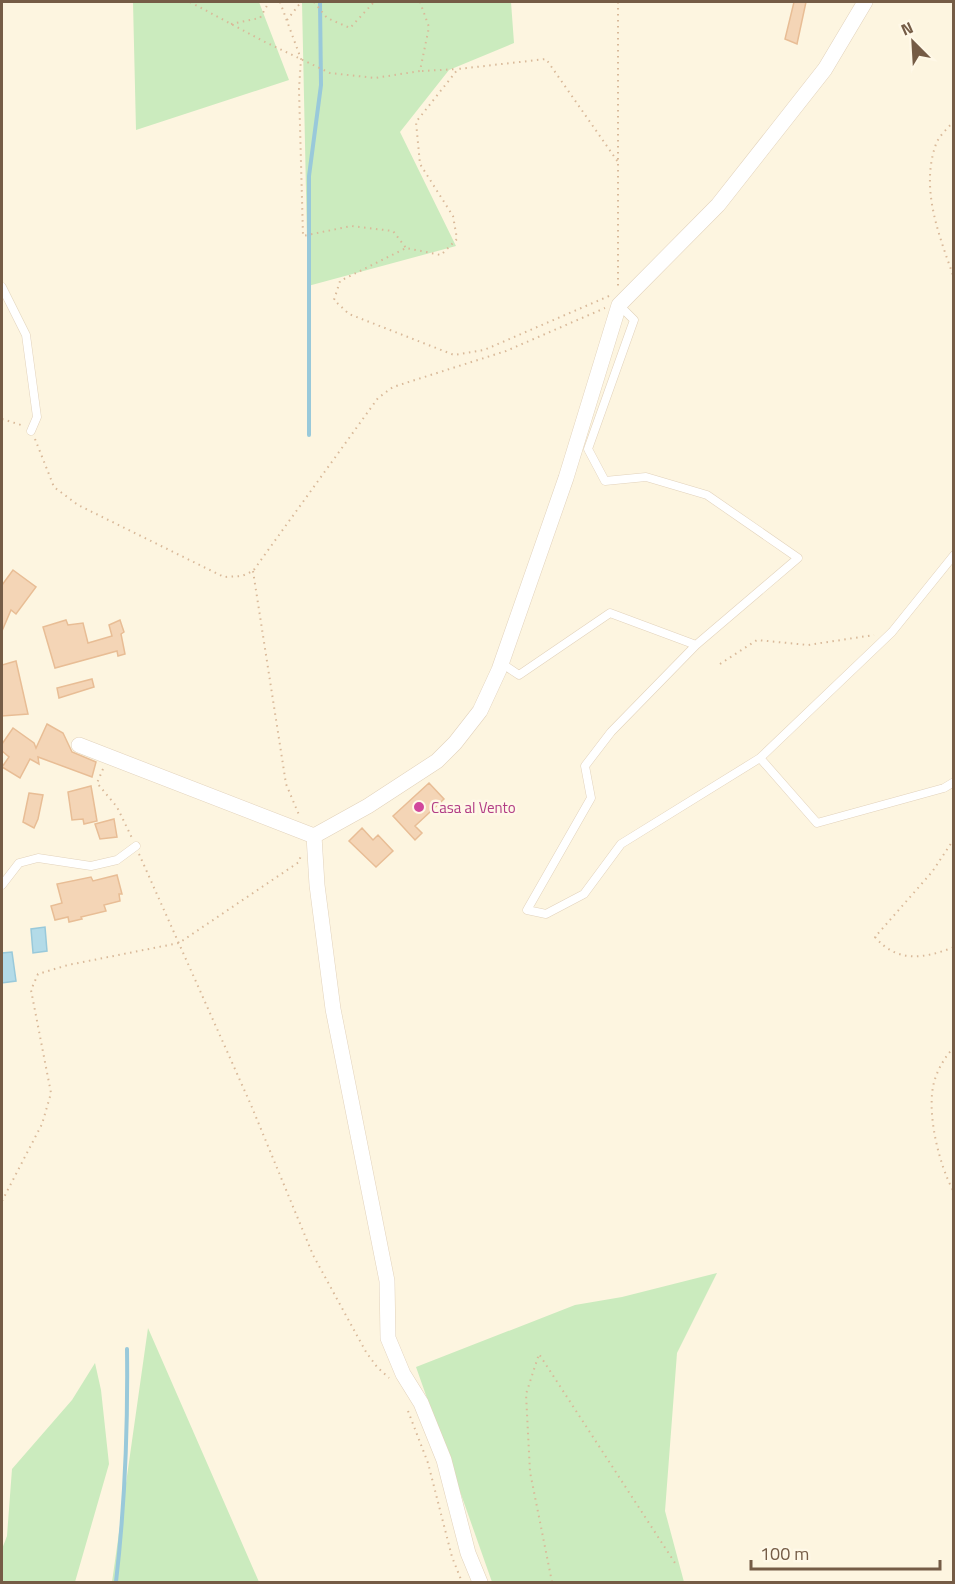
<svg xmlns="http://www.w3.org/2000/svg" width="955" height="1584" viewBox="0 0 955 1584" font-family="'Titillium Web',sans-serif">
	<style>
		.green { fill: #cbebbe }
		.water { fill: #b3dbe8; stroke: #99c9da; stroke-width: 1.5 }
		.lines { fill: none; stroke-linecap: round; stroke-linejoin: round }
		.stream { stroke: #99c9da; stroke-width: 4 }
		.building { fill: #f4d5b6; stroke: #e8bd95; stroke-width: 1.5 }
		.service-casing { stroke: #e2d2bb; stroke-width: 9 }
		.minor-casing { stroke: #e2d2bb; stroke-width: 16 }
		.path { stroke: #d9b999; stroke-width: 2; stroke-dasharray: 1.5 4.5; stroke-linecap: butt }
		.service { stroke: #fff; stroke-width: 8 }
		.minor { stroke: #fff; stroke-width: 15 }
		.hotel-dot { fill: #d1479c; stroke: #fff8e7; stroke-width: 2 }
		.labels { text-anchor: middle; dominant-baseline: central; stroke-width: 5; stroke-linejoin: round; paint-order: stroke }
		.hotel-label { font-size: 15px; fill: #b23c85; stroke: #fff8e7; text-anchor: start }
	</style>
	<rect width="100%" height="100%" fill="#fdf5e0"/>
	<path class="green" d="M133,2h126l30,78 -153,50z
		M302,2h209l3,41 -65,27 -49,62 56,114 -148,40z
		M717,1273l-40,80 -12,158 19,71h-192l-76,-215 159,-62 47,-8z
		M148,1328l111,254h-147z
		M95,1363l6,27 8,74 -34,118h-72l-1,-33 5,-13 5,-67 60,-69z"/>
	<path class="water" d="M45,927l2,24 -14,2 -2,-24z
		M12,952l4,29 -14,2v-30z"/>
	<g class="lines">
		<path class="stream" d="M309,435v-259l12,-91 -1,-83
			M116,1582c9,-78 12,-154 11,-233"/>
	</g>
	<path class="building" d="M794,2h12l-9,42 -12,-5z
		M13,570l23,17 -20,27 -5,-4 -9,21v-46z
		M66,620l2,5 15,-2 5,20 24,-7 -3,-11 11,-5 4,12 -3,2 4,20 -7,2 -1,-5 -62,17 -12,-41z
		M16,661l12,53 -26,2v-51z
		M92,679l2,8 -35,11 -2,-10z
		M47,724l16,9 9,19 24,10 -4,15 -54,-20 1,7 -9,-5 -10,19 -18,-11 7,-10 -7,-6v-7l11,-16 21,15 2,5z
		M429,783l15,16 -29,27 7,7 -7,7 -22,-24z
		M91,786l6,35 -13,3 -1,-5 -11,1 -4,-28z
		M29,793l14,2 -5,24 -4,9 -11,-6z
		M114,819l3,18 -17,2 -5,-15z
		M362,828l11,12 5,-5 15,16 -17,16 -27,-26z
		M117,875l5,19h-3l1,7 -16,4 2,6 -25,6 1,2 -13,3 -1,-5 -13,3 -4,-14 11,-3 -5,-19 34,-7 2,4z"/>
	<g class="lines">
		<g class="service-casing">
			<path id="service" d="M2,287l24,48 11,82 -6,14
				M696,645l-85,87 -26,34 6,32 -64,112 19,4 38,-20 37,-50 139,-86 132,-126 62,-77
				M501,663l18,12 91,-62 86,32 102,-87 -91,-63 -61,-18 -41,4 -17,-32 46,-129 -15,-15
				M760,758l57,65 127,-35 10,-6
				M2,885l17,-22 19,-5 53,8 26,-6 19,-14"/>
		</g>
		<g class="minor-casing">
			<path id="minor" d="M79,745l235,91 54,-30 69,-45 18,-18 25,-32 19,-41 67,-192 53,-173 99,-100 107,-136 40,-67
				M314,836l3,49 16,124 54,272 1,57 15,36 18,29 23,57 24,93 12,29"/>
		</g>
		<path class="path" d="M190,2l73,39 67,32 45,5 45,-7 9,-44 -9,-25
			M280,2l21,57 -2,30 4,147 48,-10 42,5 13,17
			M314,2l13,16 23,10 24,-26
			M618,2v285
			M287,20l14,-18
			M231,24l29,-6 9,-16
			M422,71l36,-2
			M954,121c-6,7 -15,15 -18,23 -16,45 3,91 18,134
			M609,296l-125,54 -30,5 -105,-41 -15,-14 6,-19 66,-33 35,7 16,-16 -4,-23 -33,-52 -4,-42 42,-53 88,-10 72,103
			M2,419l19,6
			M35,439l19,48 24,18 146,72 18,-1 11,-5 125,-173 15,-11 113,-36 99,-43
			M253,571l33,213 13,31
			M720,664l37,-24 51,5 66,-10
			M103,769l-6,14 20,24 15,31
			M954,839l-22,33 -57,65c22,26 49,22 79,10
			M139,854l112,251 62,150 53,97 11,15 12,11
			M954,1047c-9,10 -15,20 -19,32 -10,30 4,87 19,113
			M2,1201l40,-77 9,-31 -20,-103 7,-16 30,-9 111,-22 120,-81 2,-7
			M408,1411l20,52 24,94 10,25
			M552,1582l-22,-110 -4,-78 13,-40 136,209"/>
		<use href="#service" class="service"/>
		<use href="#minor" class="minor"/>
	</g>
	<circle class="hotel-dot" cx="419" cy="807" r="6"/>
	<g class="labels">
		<g class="hotel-label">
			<text x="431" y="807">Casa al Vento</text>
		</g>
	</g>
	<rect width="955" height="1584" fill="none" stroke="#755c46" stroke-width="6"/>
	<g transform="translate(913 42) rotate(336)" stroke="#fff8e7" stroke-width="4.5" paint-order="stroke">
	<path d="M0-4.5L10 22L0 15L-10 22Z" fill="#755c46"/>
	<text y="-9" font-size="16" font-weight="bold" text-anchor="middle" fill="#755c46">N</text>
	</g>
	<path d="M751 1560v9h189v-9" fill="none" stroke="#755c46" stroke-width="3"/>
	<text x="760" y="1560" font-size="18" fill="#755c46" stroke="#fff8e7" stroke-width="4.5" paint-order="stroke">100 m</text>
</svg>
